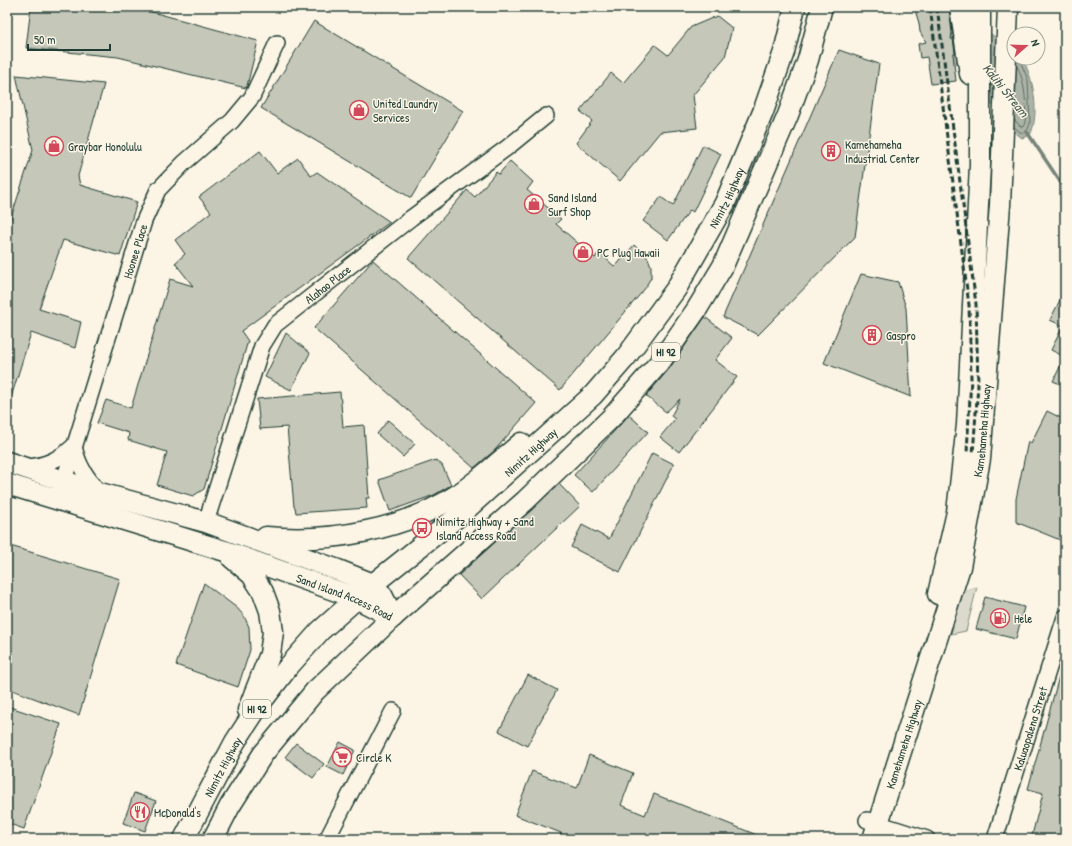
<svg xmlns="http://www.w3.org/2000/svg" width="1072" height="846" viewBox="0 0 1072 846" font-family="'Patrick Hand',sans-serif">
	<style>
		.green { fill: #dcdacc; stroke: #7e8c80 }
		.water { fill: #aeb3a7; stroke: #758479 }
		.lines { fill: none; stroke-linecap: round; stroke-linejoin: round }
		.shore { stroke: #586c62; stroke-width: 1 }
		.stream { stroke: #758479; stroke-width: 3.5 }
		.building { fill: #c5c7b9; stroke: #1f3d34 }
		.minor-casing { stroke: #1f3d34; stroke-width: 18 }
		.major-casing { stroke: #1f3d34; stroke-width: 23 }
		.minor { stroke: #fcf5e5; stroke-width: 15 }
		.major { stroke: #fcf5e5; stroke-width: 20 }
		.rail { stroke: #1f3d34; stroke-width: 3; stroke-dasharray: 6 3; stroke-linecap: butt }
		.labels { text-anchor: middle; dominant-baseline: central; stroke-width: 3; stroke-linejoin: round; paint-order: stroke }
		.shield { fill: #fcf5e5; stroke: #617469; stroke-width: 1 }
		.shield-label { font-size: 11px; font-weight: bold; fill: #1f3d34 }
		.poi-label { font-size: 12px; fill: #1f3d34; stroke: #fcf5e5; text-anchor: start }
		.street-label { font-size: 12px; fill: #1f3d34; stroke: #fcf5e5 }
		.water-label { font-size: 13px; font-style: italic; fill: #435a51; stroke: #fcf5e5 }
	</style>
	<rect width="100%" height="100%" fill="#fcf5e5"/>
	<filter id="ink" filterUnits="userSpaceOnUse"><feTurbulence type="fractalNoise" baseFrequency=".025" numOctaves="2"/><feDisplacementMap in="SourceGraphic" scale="8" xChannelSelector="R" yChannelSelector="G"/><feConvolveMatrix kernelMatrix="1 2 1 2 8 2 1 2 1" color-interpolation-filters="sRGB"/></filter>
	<g filter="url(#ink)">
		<path class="green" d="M977,587l-11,44 -15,3 9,-36 7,-8z"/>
		<path class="water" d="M914,7h47l30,27 23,17v7h7c13,16 19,59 9,77l-8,3 -10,-8 -17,-22 -51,-58z"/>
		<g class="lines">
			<path class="shore" d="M1014,119l7,8 3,-1c4,-14 1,-47 -7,-60
				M1014,127l6,5 4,1 4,-4 2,-6 -2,-43 -9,-22"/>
			<path class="stream" d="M1027,132l38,57"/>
		</g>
		<path class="building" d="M31,7h103l124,34 -11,45 -1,2 -128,-31 -92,-9z
			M914,7h35l3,26 -1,6h2l2,14 -2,1 3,27 -25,3 -4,-27 -7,1 -2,-14 8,-2 -6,-10 -1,-9z
			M717,16l15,12 -7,29 -32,38 4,33 -37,4 -40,49 -44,-38 16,-22 -12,-10 31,-38 12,10 32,-38 13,10 23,-28z
			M314,21l149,90 -52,87 -150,-90z
			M839,50l40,14 -24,173 -97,98 -35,-18z
			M16,75l88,9 -26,92 2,9 57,17 -17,54 -57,-16 -24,69 42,13 -6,26 -44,-15 -22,71h-2v-174l26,-80z
			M703,145l18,9 -28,58 -3,-2 -22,30 -25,-19 18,-24 12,9z
			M260,151l17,22 21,-15 13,18 6,-4 73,50 -149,109 7,10 -44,148 -11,7 -36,-11 10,-33 -39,-12 1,-7 -32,-10 9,-23 25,8 39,-129 23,7 -18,-23 10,-9 -10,-14 36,-28 -12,-15z
			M510,161l23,21 -6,8 34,29 -5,5 39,34 4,-6 16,15 19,-22 14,13 3,8v12l-4,6v2l-87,104 -152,-132 59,-68 8,7 21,-25 3,2z
			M373,260l163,143 -41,47 -21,18 -160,-140z
			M861,274l37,8 8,26 5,89 -87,-34z
			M1065,290v96l-12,-5 12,-24 -14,-7 12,-24 -13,-6z
			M705,317l27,21 -17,22 22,17 -58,75 -19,-15 15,-18 -4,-3 9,-17 -14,13 -20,-16 23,-27z
			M286,333l24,20 -19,37 -26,-13z
			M340,392l3,35 21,-2 5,73h-3l1,10 -71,5 -1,-6h-1l-7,-80 -27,2 -3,-30z
			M1047,411l18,9v122l-49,-20v-23l12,-58 3,2z
			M629,415l19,17 -55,60 -19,-17z
			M388,420l27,24 -12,13 -26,-23z
			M652,453l22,11 -54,108 -49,-25 11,-22 27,14z
			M436,460l6,5 9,20 -17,10 -44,16 -11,-31z
			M559,484l21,22 -98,93 -23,-24z
			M7,545l113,34 -41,136 -72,-27z
			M204,583l33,25 7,8 5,11 1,23 -12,37 -62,-22z
			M985,597l39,10 -8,32 -40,-10z
			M1063,662l2,1v176h-34l12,-46 -15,-4z
			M528,675l29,15 -30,56 -28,-15z
			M7,706l54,18 -37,105 -17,-6z
			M340,742l15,8 -12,25 -16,-8z
			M296,743l28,21 -11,14 -28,-21z
			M589,755l44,18 -12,32 24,10 9,-21 113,45h-208l2,-6 -46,-18 17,-44 45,17z
			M134,793l22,8 -11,30 -22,-8z"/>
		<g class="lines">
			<g class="minor-casing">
				<g id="minor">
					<path d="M74,446c4,20 13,32 26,47"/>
					<path d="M26,467c20,-1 33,-8 48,-21"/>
					<path id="s1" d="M61,490l83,-269 14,-31 26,-27 48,-42 20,-24 25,-54"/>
					<path id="s2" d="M206,522l56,-176 13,-21 136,-107 97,-71 38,-31"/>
					<path d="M867,820l60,19"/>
					<path d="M327,839l66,-128"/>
					<path id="s3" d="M995,839l70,-222"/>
				</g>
			</g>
			<g class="major-casing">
				<g id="major">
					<path d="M960,7l10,67"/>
					<path d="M7,462l93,31 106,29 132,48 35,14 9,11 11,22"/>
					<path id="s4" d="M7,484l218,67 131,47 37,19"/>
					<path d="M266,537c64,6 140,-7 194,-44 22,-15 41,-33 61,-50"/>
					<path d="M232,558l20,17 11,17 7,19 3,21 -3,22 -22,56"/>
					<path d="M938,594l19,-82 10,-87 13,-260v-158"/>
					<path id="s5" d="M184,839l51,-97 24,-37 30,-39 31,-35 53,-47 88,-70 132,-119 33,-38 50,-68 49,-86 38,-91 21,-60 11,-45"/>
					<path d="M213,839l17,-33 33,-52 52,-63 78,-74 132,-116 86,-83 49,-56 37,-53 26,-43 65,-151 20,-55 14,-53"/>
					<path id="s6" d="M873,839l87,-272 20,-108 20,-254 8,-198"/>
				</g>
			</g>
			<use href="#minor" class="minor"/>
			<use href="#major" class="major"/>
			<path class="rail" d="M930,7l39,298 2,73 -4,75
				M937,7l39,297 2,81 -5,69"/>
		</g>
	</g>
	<defs>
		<g id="shop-ring" transform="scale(1)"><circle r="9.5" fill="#fcf5e5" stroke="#d1495b" stroke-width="1.5"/><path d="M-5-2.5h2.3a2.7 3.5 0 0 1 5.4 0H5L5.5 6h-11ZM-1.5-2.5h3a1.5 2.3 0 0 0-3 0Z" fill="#d1495b"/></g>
		<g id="building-ring" transform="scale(1)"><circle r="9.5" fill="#fcf5e5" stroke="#d1495b" stroke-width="1.5"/><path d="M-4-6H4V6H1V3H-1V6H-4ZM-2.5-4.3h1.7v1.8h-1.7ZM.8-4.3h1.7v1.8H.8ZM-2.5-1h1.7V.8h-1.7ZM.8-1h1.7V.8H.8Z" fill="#d1495b"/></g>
		<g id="bus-ring" transform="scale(1)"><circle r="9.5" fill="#fcf5e5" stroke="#d1495b" stroke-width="1.5"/><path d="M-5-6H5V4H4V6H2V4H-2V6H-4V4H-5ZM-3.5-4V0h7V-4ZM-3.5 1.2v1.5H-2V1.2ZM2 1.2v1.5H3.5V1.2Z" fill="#d1495b"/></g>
		<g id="fuel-ring" transform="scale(1)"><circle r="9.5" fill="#fcf5e5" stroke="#d1495b" stroke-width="1.5"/><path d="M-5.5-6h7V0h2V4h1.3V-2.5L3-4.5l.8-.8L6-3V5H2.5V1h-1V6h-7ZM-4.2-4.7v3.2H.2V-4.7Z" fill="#d1495b"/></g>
		<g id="supermarket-ring" transform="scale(1)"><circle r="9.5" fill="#fcf5e5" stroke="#d1495b" stroke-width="1.5"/><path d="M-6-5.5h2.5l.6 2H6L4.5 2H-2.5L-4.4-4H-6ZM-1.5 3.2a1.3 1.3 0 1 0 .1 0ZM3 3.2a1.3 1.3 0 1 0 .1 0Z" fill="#d1495b"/></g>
		<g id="restaurant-ring" transform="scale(1)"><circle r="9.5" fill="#fcf5e5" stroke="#d1495b" stroke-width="1.5"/><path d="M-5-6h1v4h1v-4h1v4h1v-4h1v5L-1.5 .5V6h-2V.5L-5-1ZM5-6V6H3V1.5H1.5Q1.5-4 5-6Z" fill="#d1495b"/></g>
	</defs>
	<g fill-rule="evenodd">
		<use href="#shop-ring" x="359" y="110"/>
		<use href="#shop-ring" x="54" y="146"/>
		<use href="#building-ring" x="831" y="151"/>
		<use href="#shop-ring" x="534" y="204"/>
		<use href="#shop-ring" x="583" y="252"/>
		<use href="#building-ring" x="872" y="335"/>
		<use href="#bus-ring" x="422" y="528"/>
		<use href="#fuel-ring" x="1000" y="618"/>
		<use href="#supermarket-ring" x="342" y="757"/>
		<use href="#restaurant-ring" x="140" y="812"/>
	</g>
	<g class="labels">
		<g class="shield">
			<rect x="652" y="343" width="28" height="18" rx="3"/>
			<rect x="243" y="700" width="28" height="18" rx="3"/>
		</g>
		<g class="shield-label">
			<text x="666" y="352">HI 92</text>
			<text x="257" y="709">HI 92</text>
		</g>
		<g class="poi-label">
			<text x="373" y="103">United Laundry<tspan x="373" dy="14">Services</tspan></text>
			<text x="845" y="144">Kamehameha<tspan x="845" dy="14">Industrial Center</tspan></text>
			<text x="68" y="146">Graybar Honolulu</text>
			<text x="548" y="197">Sand Island<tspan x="548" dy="14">Surf Shop</tspan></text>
			<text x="597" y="252">PC Plug Hawaii</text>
			<text x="886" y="335">Gaspro</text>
			<text x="436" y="521">Nimitz Highway + Sand<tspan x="436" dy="14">Island Access Road</tspan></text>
			<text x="1014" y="618">Hele</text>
			<text x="356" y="757">Circle K</text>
			<text x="154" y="812">McDonald's</text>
		</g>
		<g class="street-label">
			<text stroke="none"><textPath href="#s5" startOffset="850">Nimitz Highway</textPath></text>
			<text stroke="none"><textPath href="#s1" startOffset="250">Hoonee Place</textPath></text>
			<text stroke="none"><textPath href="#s2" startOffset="276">Alahao Place</textPath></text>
			<text stroke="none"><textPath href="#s6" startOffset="424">Kamehameha Highway</textPath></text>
			<text stroke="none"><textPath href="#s5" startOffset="526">Nimitz Highway</textPath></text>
			<text stroke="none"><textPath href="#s4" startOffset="356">Sand Island Access Road</textPath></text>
			<text stroke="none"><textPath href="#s3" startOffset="116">Kaluaopalena Street</textPath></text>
			<text stroke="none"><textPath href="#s6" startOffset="100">Kamehameha Highway</textPath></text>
			<text stroke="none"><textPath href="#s5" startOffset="82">Nimitz Highway</textPath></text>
		</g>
		<g class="water-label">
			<text transform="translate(1006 90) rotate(51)">Kalihi Stream</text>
		</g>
	</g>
	<rect width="1072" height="846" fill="none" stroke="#fcf5e5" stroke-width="24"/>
	<rect x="12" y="12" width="1048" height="822" fill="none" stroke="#1f3d34" stroke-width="1.5" filter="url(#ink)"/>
	<g transform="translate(1026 46) rotate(70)"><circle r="19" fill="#fcf5e5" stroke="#a4ab9e"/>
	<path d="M0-3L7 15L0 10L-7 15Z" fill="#d1495b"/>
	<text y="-6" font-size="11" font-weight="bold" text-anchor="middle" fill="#1f3d34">N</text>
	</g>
	<path d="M28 44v6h82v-6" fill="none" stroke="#1f3d34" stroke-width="2"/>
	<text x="34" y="44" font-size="12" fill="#1f3d34" stroke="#fcf5e5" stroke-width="3" paint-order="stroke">50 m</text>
</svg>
